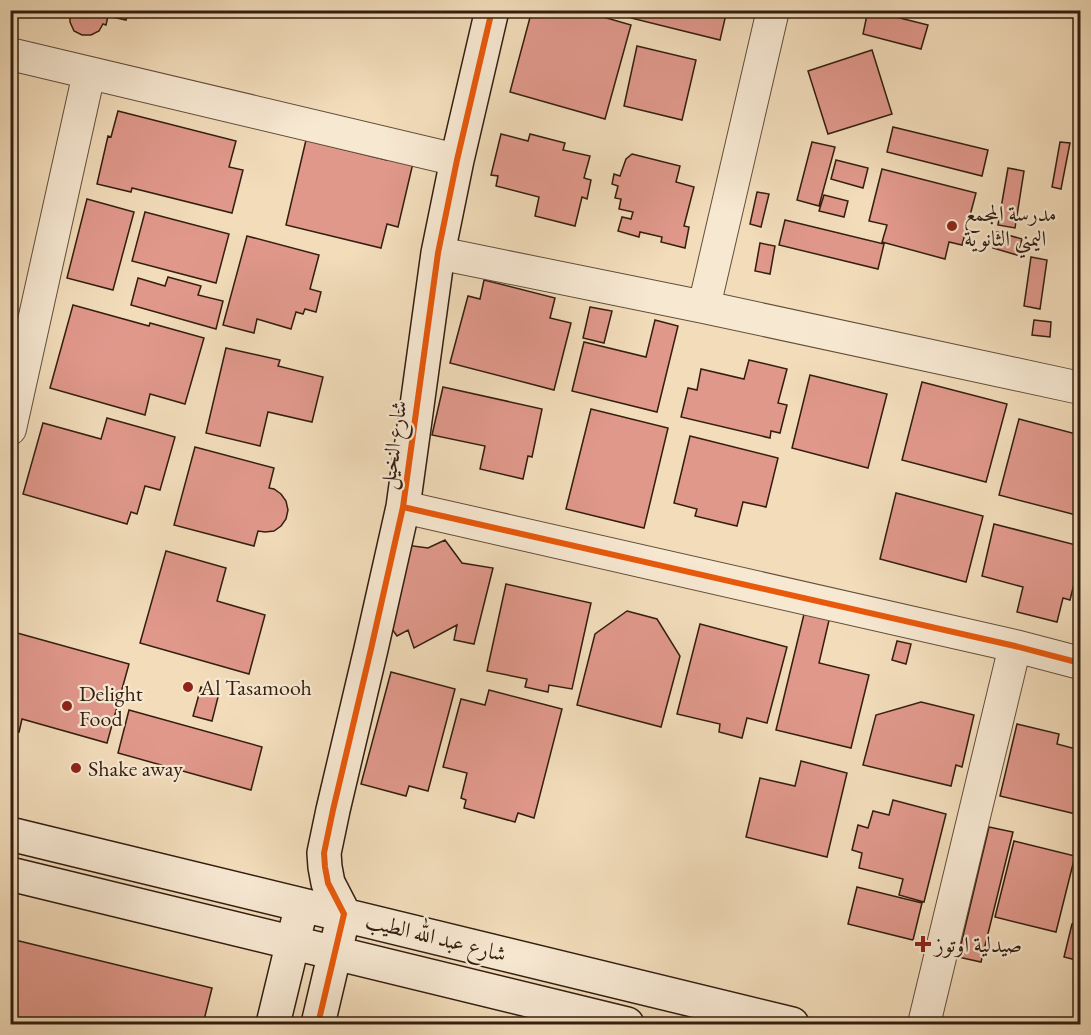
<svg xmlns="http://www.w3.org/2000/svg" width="1091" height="1035" viewBox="0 0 1091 1035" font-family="'EB Garamond',Amiri,serif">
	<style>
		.building { fill: #e0988b; stroke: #331e10; stroke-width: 1.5 }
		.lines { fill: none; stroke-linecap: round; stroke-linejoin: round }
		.street-casing { stroke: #634e3a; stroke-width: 34 }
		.secondary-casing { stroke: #331e10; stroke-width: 36 }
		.street { stroke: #f7e8d2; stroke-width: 32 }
		.secondary { stroke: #f7e8d2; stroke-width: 33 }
		.cycleway-casing { stroke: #f7e8d2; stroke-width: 10 }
		.cycleway { stroke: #e8590c; stroke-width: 6 }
		.poi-dot { fill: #8f2418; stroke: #f7e8d2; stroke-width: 2 }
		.labels { text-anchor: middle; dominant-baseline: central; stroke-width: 4.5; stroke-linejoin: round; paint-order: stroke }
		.poi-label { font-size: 22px; fill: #331e10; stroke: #f7e8d2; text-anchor: start }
		.street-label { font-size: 22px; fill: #331e10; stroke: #f7e8d2 }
	</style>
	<rect width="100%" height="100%" fill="#f2dcba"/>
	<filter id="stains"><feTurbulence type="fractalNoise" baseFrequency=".00333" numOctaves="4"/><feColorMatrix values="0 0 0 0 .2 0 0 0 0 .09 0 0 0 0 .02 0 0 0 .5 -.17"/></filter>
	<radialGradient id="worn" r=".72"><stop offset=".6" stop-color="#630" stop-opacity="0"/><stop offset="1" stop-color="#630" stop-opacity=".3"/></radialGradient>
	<path class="building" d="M68,10h61l-3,10 -18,-4 -2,9 -3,-1 -4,7 -8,4h-9l-8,-4 -4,-9v-6l-3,-1z
		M532,10h47l52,15 -26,94 -95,-27z
		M633,10h94l-7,30 -89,-22z
		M868,10l60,15 -7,24 -58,-15z
		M637,46l59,14 -14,60 -58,-14z
		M872,50l20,64 -64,20 -20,-63z
		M118,111l118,30 -7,26 14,3 -11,43 -100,-25 -1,4 -34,-8 11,-48 3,1z
		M893,127l95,23 -6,26 -95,-24z
		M501,134l27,7 2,-7 35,9 -2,7 27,6 -6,22 7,2 -4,19 -5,-2 -7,29 -40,-10 4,-19 -43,-11 2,-10 -7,-1z
		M306,140l81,20 1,-3 25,6 -15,64 -11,-3 -6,24 -95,-23z
		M812,142l23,5 -16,59 -22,-6z
		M1060,142l10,1 -9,46 -9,-2z
		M632,154l48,12 -4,16 18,5 -10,39 5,1 -4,21 -24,-6 1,-5 -22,-5 -1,5 -21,-6 4,-14 9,2 2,-7 -14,-3 2,-10 -6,-1 3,-12 -6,-2 2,-10 6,2 6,-17z
		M836,160l32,8 -5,20 -32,-9z
		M1008,168l16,3 -9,57 -17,-3z
		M882,169l94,24 -14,52 -13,-3 -4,17 -63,-17 5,-17 -18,-4z
		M757,192l12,2 -8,33 -11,-3z
		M824,195l24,6 -4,16 -25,-6z
		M87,199l47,13 -21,78 -46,-12z
		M145,212l84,22 -13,49 -84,-22z
		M785,220l99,24 -6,25 -99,-24z
		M997,232l25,7 -5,16 -24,-7z
		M247,236l72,19 -9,34 11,3 -5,20 -11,-3 -2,5 -7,-2 -5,17 -34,-10 -3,14 -31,-8z
		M760,243l15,3 -5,28 -15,-3z
		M1031,257l16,3 -7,49 -16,-3z
		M168,277l33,9 -3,9 25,6 -7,28 -85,-24 7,-27 27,8z
		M484,280l71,18 -5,20 21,5 -17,67 -104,-27 18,-67 12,3z
		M73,305l76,21 1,-3 54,15 -19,66 -35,-10 -5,21 -95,-27z
		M590,307l22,4 -8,32 -21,-5z
		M655,320l23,6 -21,86 -85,-21 12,-49 62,15z
		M1034,320l17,2 -1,15 -18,-2z
		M226,348l54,12 -2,6 45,11 -11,45 -44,-10 -8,34 -54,-13z
		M749,360l38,9 -9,34 9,2 -7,28 -9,-2 -1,7 -89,-21 7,-29 9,2 4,-21 43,10z
		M810,375l77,19 -19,74 -76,-20z
		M922,382l85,22 -21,78 -84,-22z
		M443,387l99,22 -10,48 -4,-1 -5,23 -43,-10 5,-23 -53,-11z
		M591,409l77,19 -24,100 -78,-19z
		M107,418l68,19 -15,53 -15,-4 -8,28 -6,-2 -4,12 -104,-30 20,-71 58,16z
		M1019,419l61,16v81l-81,-21z
		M690,436l88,22 -12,49 -23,-5 -6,24 -42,-10 2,-7 -23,-6z
		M195,447l79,21 -5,20 5,1 7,5 5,7 2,9 -2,9 -5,7 -7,5 -9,1 -7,-1 -4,15 -80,-21z
		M896,493l87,23 -17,66 -86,-23z
		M994,524l86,22v14l-10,40 -7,-2 -6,24 -40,-10 6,-25 -41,-11z
		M445,540l17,23 31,5 -19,76 -20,-4 3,-15 -43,23 -6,-18 -11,6 -10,-14 19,-77 22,3z
		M166,551l60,17 -9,33 48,14 -16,59 -109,-31z
		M506,584l85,19 -19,86 -23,-4 -1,7 -23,-5 2,-8 -40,-8z
		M805,610l25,6 -11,47 50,12 -18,73 -75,-18z
		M627,611l30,8 23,37 -19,71 -84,-22 18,-71z
		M700,624l87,23 -20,76 -20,-5 -5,20 -23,-6 1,-8 -43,-10z
		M10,631l119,33 -22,79 -85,-24 -3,13 -9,-2z
		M897,641l14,3 -5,20 -14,-4z
		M391,672l64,17 -27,102 -19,-5 -3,10 -45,-12z
		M201,687l18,6 -7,28 -19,-5z
		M489,690l73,19 -28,109 -16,-5 -3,9 -51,-14 2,-8 -5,-2 6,-25 -24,-6 18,-68 24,6z
		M921,702l53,13 -12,52 -6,-2 -5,21 -88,-21 13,-50z
		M129,710l133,37 -11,43 -133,-37z
		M1017,724l42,10 -2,10 23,6v65l-80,-19z
		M801,761l46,12 -20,84 -81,-20 14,-59 35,8z
		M893,800l53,14 -22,88 -25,-7 4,-16 -44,-11 3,-15 -10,-3 6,-25 10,3 5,-17 16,4z
		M989,827l24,5 -32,130 -23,-5z
		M1014,841l61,15 -19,76 -61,-15z
		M857,887l65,16 -9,37 -65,-16z
		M1080,919v42l-16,-4 8,-33z
		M15,940l197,48 -9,36h-193v-65z"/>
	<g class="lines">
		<g class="street-casing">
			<path id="street" d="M10,54l447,106
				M438,253l266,54 376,81
				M704,307l69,-297
				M10,429l79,-356
				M403,507l612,139 65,17
				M924,1024l91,-378"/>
		</g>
		<g class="secondary-casing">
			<path id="secondary" d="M10,834l782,190
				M10,874l617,150
				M273,1024l25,-103
				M318,1024l26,-110 -16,-31 -3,-16 -1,-14 9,-43 38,-161 32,-142 35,-254 19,-93 35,-150"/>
		</g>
		<use href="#street" class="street"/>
		<use href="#secondary" class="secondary"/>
		<g class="cycleway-casing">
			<path id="cycleway" d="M403,507l612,139 65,17
				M318,1024l26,-110 -16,-31 -3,-16 -1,-14 9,-43 38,-161 32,-142 35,-254 19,-93 35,-150"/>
		</g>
		<use href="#cycleway" class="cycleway"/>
	</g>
	<g class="poi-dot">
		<circle cx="952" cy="226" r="6"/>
		<circle cx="188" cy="687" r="6"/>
		<circle cx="67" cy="706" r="6"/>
		<circle cx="76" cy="768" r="6"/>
		<path d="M920 935h6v6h6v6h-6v6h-6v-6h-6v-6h6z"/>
	</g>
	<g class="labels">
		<g class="poi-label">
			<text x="964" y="213">مدرسة المجمع<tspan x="964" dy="25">اليمني الثانوية</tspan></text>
			<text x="200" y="687">Al Tasamooh</text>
			<text x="79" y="693">Delight<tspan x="79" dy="25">Food</tspan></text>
			<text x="88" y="768">Shake away</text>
			<text x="935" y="944">صيدلية اوتوز</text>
		</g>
		<g class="street-label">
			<text transform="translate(393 445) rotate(-82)">شارع النخيل</text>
			<text transform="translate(436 937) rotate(14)">شارع عبد الله الطيب</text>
		</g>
	</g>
	<rect width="1091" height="1035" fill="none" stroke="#f2dcba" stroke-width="36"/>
	<rect x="12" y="12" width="1067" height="1011" fill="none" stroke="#331e10" stroke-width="3"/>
	<rect x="18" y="18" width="1055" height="999" fill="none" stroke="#331e10" stroke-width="1.5"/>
	<rect width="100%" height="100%" filter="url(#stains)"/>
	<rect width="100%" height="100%" fill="url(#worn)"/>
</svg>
